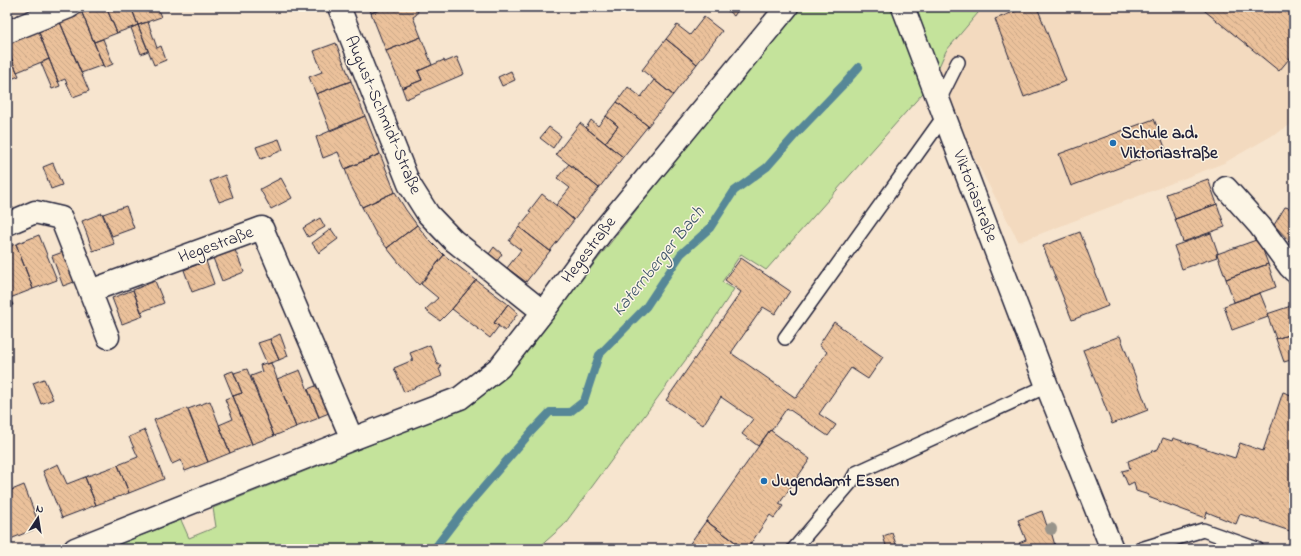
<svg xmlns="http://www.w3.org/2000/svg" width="1301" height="556" viewBox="0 0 1301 556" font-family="'Indie Flower',sans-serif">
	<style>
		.built { fill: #f3dabf }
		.park { fill: #c4e39b; stroke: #73826b }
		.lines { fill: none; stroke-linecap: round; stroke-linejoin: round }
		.stream { stroke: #578797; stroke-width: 8 }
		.building { fill: url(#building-back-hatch); stroke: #22223b }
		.lane-casing { stroke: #22223b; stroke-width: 16 }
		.street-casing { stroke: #22223b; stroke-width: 25 }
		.secondary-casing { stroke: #22223b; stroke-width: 25 }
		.lane { stroke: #fcf5e5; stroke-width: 13 }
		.street { stroke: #fcf5e5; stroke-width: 22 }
		.secondary { stroke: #fcf5e5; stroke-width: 22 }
		.tree { fill: #98948b }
		.poi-dot { fill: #1f6fb2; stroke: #fcf5e5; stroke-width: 1.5 }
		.labels { text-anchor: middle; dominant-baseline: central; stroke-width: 3; stroke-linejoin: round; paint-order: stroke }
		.street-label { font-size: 17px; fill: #22223b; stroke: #fcf5e5 }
		.poi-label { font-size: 17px; font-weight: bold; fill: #22223b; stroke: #fcf5e5; text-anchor: start }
		.water-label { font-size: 18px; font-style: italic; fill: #3c5469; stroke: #fcf5e5 }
	</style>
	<defs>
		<pattern id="building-back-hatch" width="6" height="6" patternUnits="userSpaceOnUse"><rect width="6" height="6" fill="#ebc19b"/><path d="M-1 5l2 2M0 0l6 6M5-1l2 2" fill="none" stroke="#c9a686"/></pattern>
	</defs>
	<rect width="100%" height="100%" fill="#f7e5cf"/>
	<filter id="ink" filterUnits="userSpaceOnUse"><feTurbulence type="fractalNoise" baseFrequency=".025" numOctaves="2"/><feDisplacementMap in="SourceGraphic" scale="8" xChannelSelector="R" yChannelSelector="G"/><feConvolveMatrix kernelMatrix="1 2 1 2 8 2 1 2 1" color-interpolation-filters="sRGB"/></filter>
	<g filter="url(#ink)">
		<path class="built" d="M983,7h311v116l-70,40 -205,79 -86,-162 13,-29z"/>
		<path class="park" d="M795,7h106l29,78 -164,185 -25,-16 -19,28 12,7 -33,50 -138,187 -26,23h-430l74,-29 8,18 27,-11 -3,-19 244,-98 43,-28 72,-90z
			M906,7h77l-37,44 -13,29z"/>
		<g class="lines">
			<path class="stream" d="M434,549l29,-38 69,-80 18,-19h20l14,-11 15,-46 47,-48 35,-53 29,-26 24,-37 33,-24 29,-33 48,-50 15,-17"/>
		</g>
		<path class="building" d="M98,7h8l11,26 -23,9 -12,-29z
			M106,7h25l7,18 -21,8z
			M131,7h26l4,10 -23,8z
			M369,7h18l-16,6z
			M387,7h29l2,4 -2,4 -3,2 8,20 -35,14 -15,-38z
			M723,7h17l-6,9z
			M1027,7h10l29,74 -42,16 -29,-78z
			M1200,7h94v46l-15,18z
			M82,13l21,52 -22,8 -21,-51z
			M704,17l18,14 -25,33 -31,-25 11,-14 13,10z
			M60,22l29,69 -16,6 -8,-18 -7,3 -20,-52z
			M148,22l9,26 4,-2 5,14 -12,5 -16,-40z
			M138,25l10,26 -7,3 -10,-26z
			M38,30l11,29 -32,13 -10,-25v-5z
			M421,37l11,28 -14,6 4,9 -20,8 -16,-37z
			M103,39l10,25 -9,4 -10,-26z
			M666,39l31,25 -24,31 -31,-25z
			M336,43l15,38 -35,13 -7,-17 13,-5 -8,-21z
			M10,56l9,20 -8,3 -4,-9v-13z
			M457,57l7,17 -58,25 -4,-11 20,-8 -4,-9 26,-11 1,2z
			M49,59l11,27 -8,3 -11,-26z
			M511,71l4,9 -13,6 -4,-9z
			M654,80l19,15 -25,31 -31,-24 11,-15 13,10z
			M351,81l14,35 -35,14 -14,-36z
			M617,102l31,24 -25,31 -18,-14 13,-17 -12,-10z
			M365,116l15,38 -35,15 -7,-17 -15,6 -7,-21z
			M606,116l12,10 -13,17 -19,-15 5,-8 7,6z
			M1154,119l12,31 -95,36 -12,-32z
			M580,123l43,34 -24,31 -43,-34z
			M549,127l12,9 -8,12 -13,-10z
			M279,139l4,11 -22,9 -5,-12z
			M380,154l15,38 -33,15 -11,-21 -6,-17z
			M53,163l9,22 -11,4 -8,-22z
			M569,164l30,24 -25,32 -18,-15 14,-17 -13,-10z
			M225,175l8,22 -14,5 -9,-21z
			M281,178l11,20 -21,11 -11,-20z
			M1208,179l9,25 -42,15 -9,-25z
			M395,192l11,18 11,15 -30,23 -11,-14 -14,-27z
			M542,194l32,26 -24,31 -31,-24 12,-15 -2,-1z
			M1217,204l8,23 -42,15 -8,-23z
			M126,206l8,22 -22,8 -9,-22z
			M1285,207l9,2v28l-1,2 -4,2 -15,-16z
			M102,213l12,31 -21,7 -11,-30z
			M320,218l5,9 -17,10 -5,-9z
			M417,225l12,15 15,15 -25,30 -20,-22 -12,-15z
			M519,227l31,24 -24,31 -19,-14 14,-18 -12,-9z
			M331,229l7,10 -19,14 -7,-10z
			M1080,232l28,74 -36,14 -29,-74z
			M1211,233l7,20 -2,1 1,3 -35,12 -8,-23z
			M39,235l18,45 -24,9 -17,-45z
			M1259,239l9,25 -42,15 -9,-25z
			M16,244l17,45 -23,9 -3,-8v-43z
			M494,247l8,7 -5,7 -8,-7z
			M235,250l9,22 -22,9 -9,-23z
			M63,252l11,30 -11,4 -11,-30z
			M444,255l32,25 -24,29 -12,12 -15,-11 13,-12 -17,-14z
			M741,258l49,33 -15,23 -12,-7 -32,46 65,45 31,-46 -8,-7 15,-23 49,35 -15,22 -17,-11 -32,46 17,11 -8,11 -41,-28 -16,23 -1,-1 -12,16 -16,-12 11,-15 -32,-22 -18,28 -37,-25 75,-108 -16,-12z
			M206,261l8,23 -22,8 -8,-22z
			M1268,264l8,23 -42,15 -8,-23z
			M476,280l32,24 -14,19 5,3 -9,12 -38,-29z
			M155,281l9,22 -23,9 -8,-22z
			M133,290l10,26 -21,8 -10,-26z
			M7,291l6,14 -6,2z
			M1260,293l8,20 -1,1 1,3 -36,13 -8,-24z
			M508,304l10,9 -13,18 -11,-8z
			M1294,305v28l-18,6 -9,-25z
			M1294,333v26l-10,3 -8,-23z
			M280,334l8,22 -9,4 -9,-21z
			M1120,336l28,74 -36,14 -29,-74z
			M270,339l9,21 -12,4 -9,-21z
			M430,345l8,20 2,-1 1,4 -2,1 3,7 -38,16 -10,-24 19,-8 -3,-7z
			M266,363l1,1 4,-1 25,64 -22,9 -23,-60 11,-4 -2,-7z
			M247,369l27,67 -22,8 -19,-48 9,-3 -8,-20z
			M300,370l19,48 -23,9 -19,-48z
			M233,371l9,22 -9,3 -9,-22z
			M44,379l9,20 -12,5 -8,-21z
			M318,385l11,28 -10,4 -11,-28z
			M1283,392l11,4v123l-4,12 -50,-17 -4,10 -29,-12 -2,6 -57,-21 1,-2 -13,-4 -2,-9 -6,3 -6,-14 8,-2 -2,-8 30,-12 5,-11 9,3 1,-3 62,20 5,-15 23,8z
			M233,396l19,48 -22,9 -11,-28 14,-6 -8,-20z
			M210,401l20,52 -22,9 -20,-53z
			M187,408l21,54 -23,9 -4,-11 -9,4 -18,-44z
			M145,430l19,49 -35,14 -11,-28 20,-8 -9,-20z
			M770,430l40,29 -31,45 4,2 -9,12 -4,-3 -23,34h-2l-39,-28z
			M58,464l9,20 18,-7 11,28 -34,13 -19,-47z
			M118,465l11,28 -33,12 -11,-28z
			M24,485l16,42 -32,13 -1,-34 1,-1 -1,-3v-10z
			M1042,511l6,18 2,-1 6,21h-34l-3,-6 7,-3 -8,-20z
			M706,521l39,28h-59z
			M892,533l5,14 -10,2 -4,-13z"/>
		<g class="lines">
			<g class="lane-casing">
				<path id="lane" d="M939,100l19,-38
					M785,338l160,-223
					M794,549l57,-67 5,-9 191,-87
					M1141,549l62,-19 54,19"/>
			</g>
			<g class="street-casing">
				<path id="street" d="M339,7l70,177 19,30 25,26 90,72
					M7,32l62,-25
					M1226,188l34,38 30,41 4,4
					M7,224l28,-12 26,6 29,73 172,-63 90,211
					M90,291l18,46
					M75,549l277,-110 108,-41 40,-31 43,-55 58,-79 186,-226"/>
			</g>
			<g class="secondary-casing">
				<path id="secondary" d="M903,7l144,379 65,163"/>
			</g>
			<use href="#lane" class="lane"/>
			<use href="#street" class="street"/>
			<use href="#secondary" class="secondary"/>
		</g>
		<circle class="tree" cx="1051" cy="529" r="6"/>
	</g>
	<g class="poi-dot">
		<circle cx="1113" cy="143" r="4"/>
		<circle cx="764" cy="481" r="4"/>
	</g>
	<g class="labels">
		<g class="street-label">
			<text transform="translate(383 115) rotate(67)">August-Schmidt-Straße</text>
			<text transform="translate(975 196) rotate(69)">Viktoriastraße</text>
			<text transform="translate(216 245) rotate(-20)">Hegestraße</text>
			<text transform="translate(589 250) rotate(-53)">Hegestraße</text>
		</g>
		<g class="poi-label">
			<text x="1121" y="133">Schule a.d.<tspan x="1121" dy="20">Viktoriastraße</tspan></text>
			<text x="772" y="481">Jugendamt Essen</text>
		</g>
		<g class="water-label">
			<text transform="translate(659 262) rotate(-51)">Katernberger Bach</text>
		</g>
	</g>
	<rect width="1301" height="556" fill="none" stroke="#fcf5e5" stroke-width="24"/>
	<rect x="12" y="12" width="1277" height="532" fill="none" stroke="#22223b" stroke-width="1.5" filter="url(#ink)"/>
	<g transform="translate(38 518) rotate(12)" stroke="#fcf5e5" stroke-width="3" paint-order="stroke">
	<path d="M0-3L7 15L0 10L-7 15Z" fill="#22223b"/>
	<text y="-6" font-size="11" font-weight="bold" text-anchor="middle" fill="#22223b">N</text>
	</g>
</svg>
